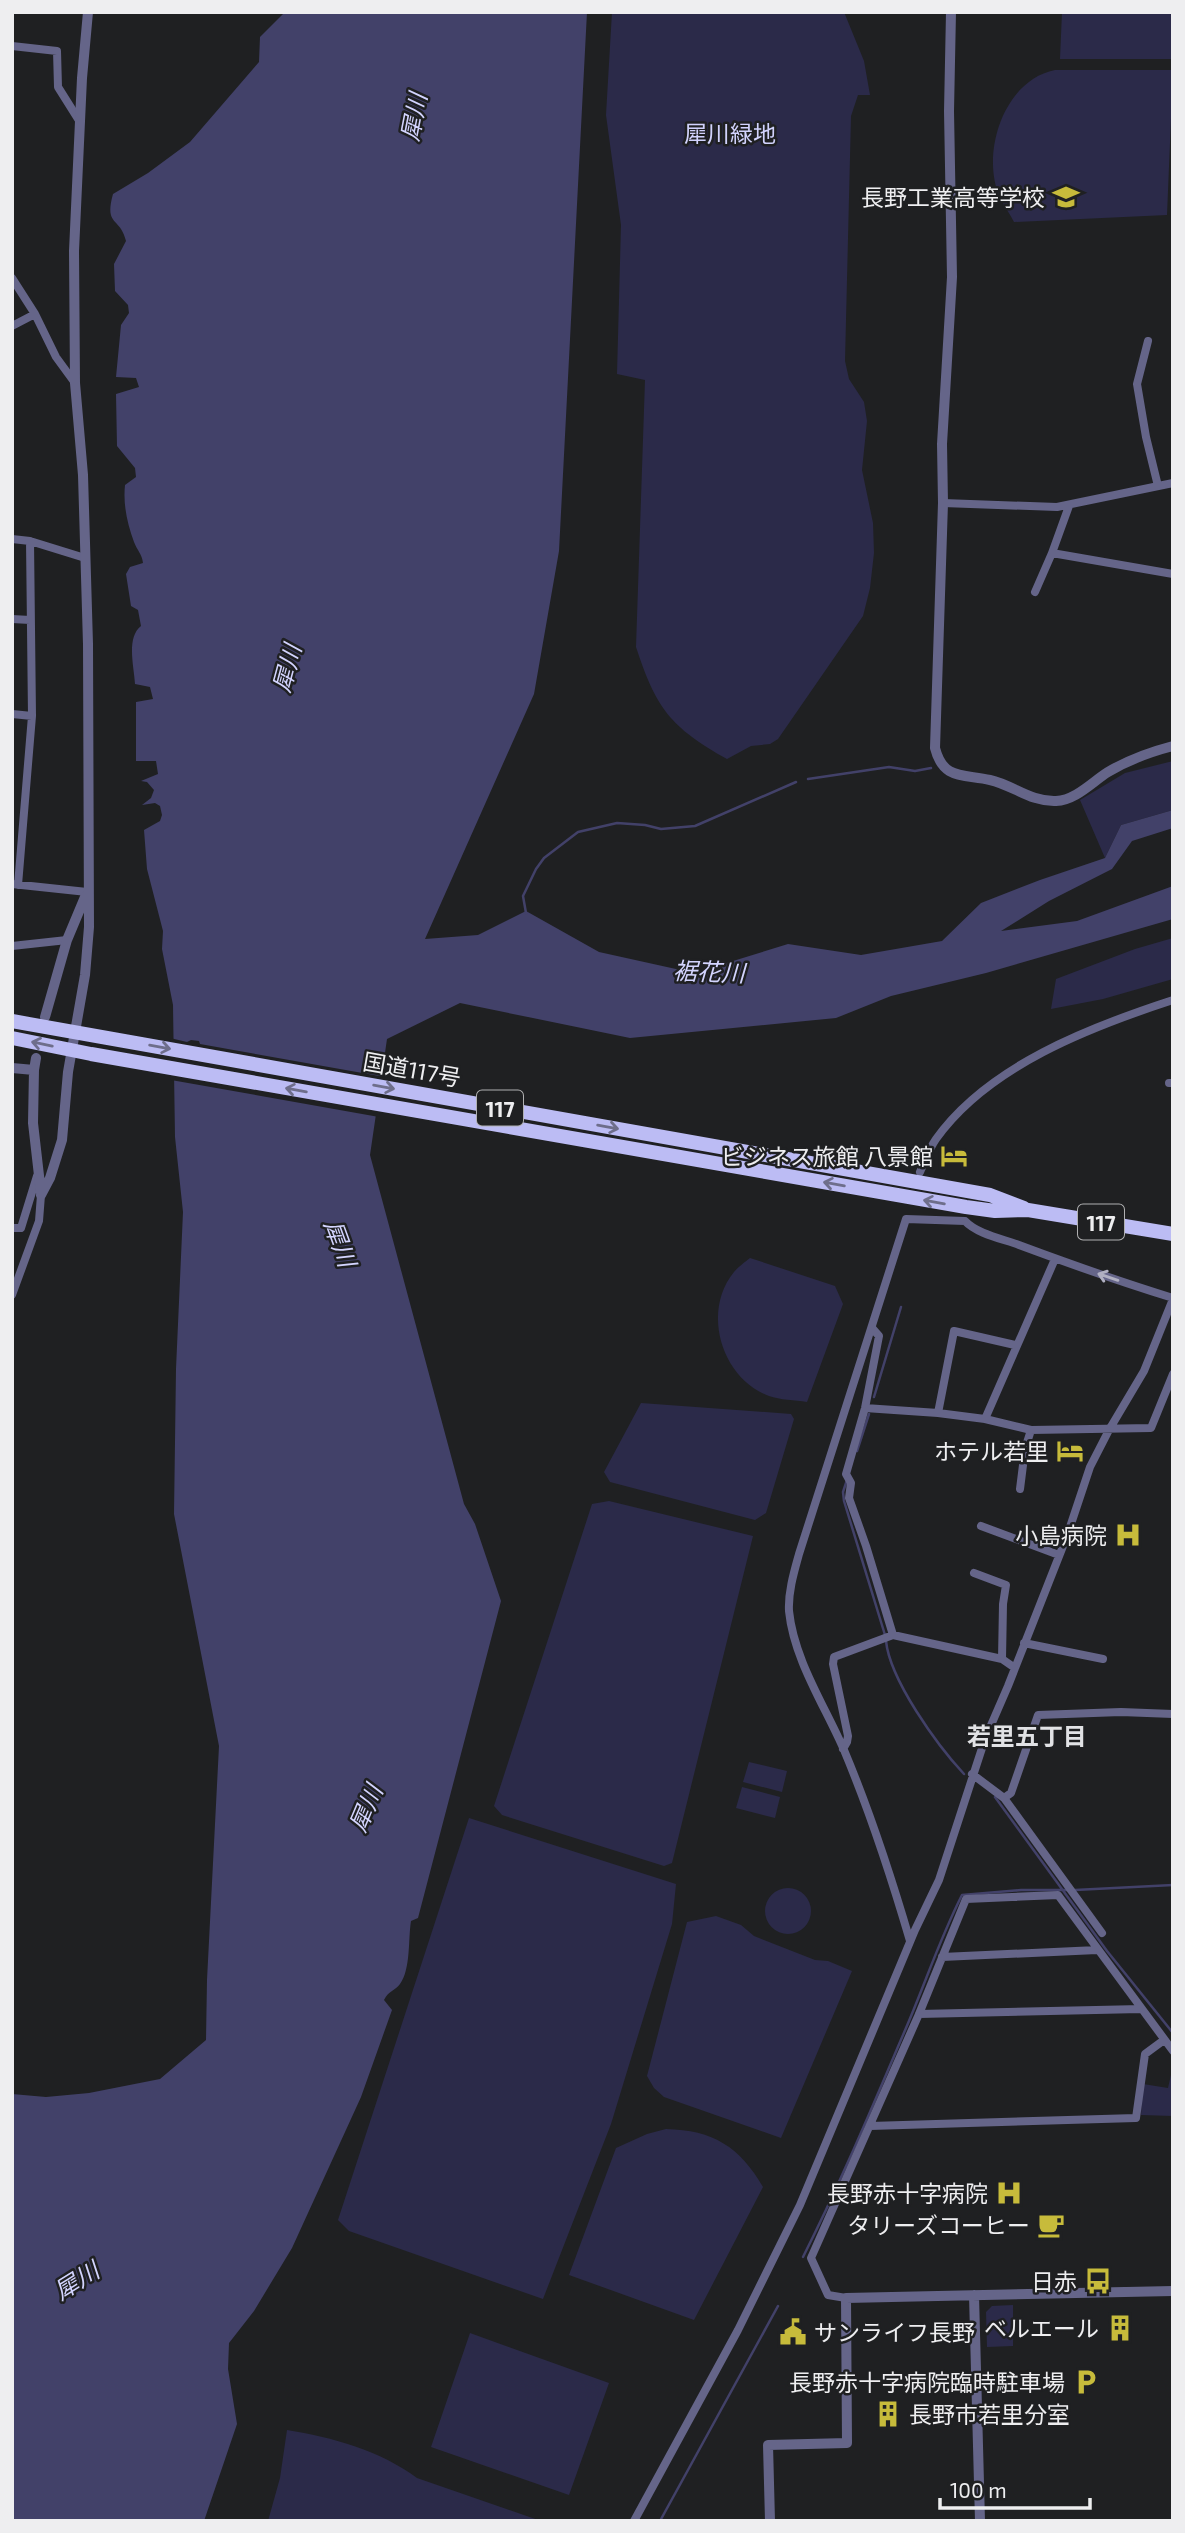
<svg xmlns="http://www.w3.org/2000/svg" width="1185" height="2533" viewBox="0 0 1185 2533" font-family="'Exo 2','Noto Sans JP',sans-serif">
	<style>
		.green { fill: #2b2a49 }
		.water { fill: #424169 }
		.pier { fill: #1f2022 }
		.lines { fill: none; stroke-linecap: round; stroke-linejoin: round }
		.stream { stroke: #424169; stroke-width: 2.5 }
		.minor { stroke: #656589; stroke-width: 8 }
		.tertiary { stroke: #656589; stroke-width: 10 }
		.trunk { stroke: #bcbcf4; stroke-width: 14 }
		.oneway { stroke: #6e6e8b }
		.oneway2 { stroke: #b0b0c2 }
		.labels { text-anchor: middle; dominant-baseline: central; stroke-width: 5; stroke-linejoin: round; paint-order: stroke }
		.shield { fill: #1f2022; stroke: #b0b0b2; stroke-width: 2 }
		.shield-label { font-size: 21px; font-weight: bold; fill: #eeeef0 }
		.park-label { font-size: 23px; fill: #d1d2fc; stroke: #1f2022 }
		.poi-label { font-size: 23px; fill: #eeeef0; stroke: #1f2022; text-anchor: end }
		.street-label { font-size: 23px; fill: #eeeef0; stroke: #1f2022 }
		.water-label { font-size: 24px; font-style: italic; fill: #d3d4fe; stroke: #1f2022 }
		.neighbourhood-label { font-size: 24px; font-weight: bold; fill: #e1e2e5; stroke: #1f2022 }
	</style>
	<rect width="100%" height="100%" fill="#1f2022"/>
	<path class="green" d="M612,12h232l20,49 6,34h-12l-7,21 -6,245 4,18 15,23 3,19 -5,49 11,53 1,30 -4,35 -7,28 -85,123 -8,5 -19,2 -24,13c-57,-32 -71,-51 -91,-112l9,-267 -28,-6 4,-149 -15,-110z
		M1062,12h111v47h-113z
		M1055,70h118l-6,145 -153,7c-4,-8 -10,-16 -14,-24 -20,-45 4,-118 55,-128z
		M1173,761v49l-52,15 -16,33 -25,-58 45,-27z
		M1173,938v41l-70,20 -52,10 5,-30 79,-30z
		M750,1258l85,28 8,18 -36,98c-12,-2 -27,-2 -38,-6 -47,-17 -68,-84 -35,-124 4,-5 11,-10 16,-14z
		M641,1403l150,11 3,5 -28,94 -11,7 -145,-38 -6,-10z
		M609,1501l144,35 -81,327 -8,3 -162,-51 -8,-9 98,-302z
		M749,1762l38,9 -5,21 -39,-10z
		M742,1787l38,10 -5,21 -39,-10z
		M469,1818l207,66 -4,40 -61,200 -68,175 -194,-68 -11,-11z
		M765 1911a23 23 0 1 1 46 0a23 23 0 1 1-46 0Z
		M716,1916l25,9 13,11 61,24 13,1 24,10 -71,167 -117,-41 -10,-9 -7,-12 40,-154z
		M1173,2066v50l-32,-1 2,-31 25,4z
		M666,2129c47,1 74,18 97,58l-69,133 -125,-45 47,-127 31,-14z
		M1013,2305v41l-26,1 -1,-35 6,-6z
		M470,2333l139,50 -40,112 -138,-48z
		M287,2430c45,7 94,21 130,48l124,43h-273l12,-43z"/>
	<path class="water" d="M285,12h302l-28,539 -25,143 -109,245 53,-4 48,-24 73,41 95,21 94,-29 73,11 81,-14 39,-38 59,-23 65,-22 16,-33 52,-15v18l-41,13 -20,28 -63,32 -48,30 76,-10 96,-35v33l-187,54 -95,23 -55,22 -206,20 -170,-35 -73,36 -17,116 94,349 11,20 26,77 -83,317 -7,3c-3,18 0,48 -11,63 -5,7 -11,6 -16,16l8,10 -31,87 -69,151 -38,63 -25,32 -1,26 9,55 -33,97h-192v-427l34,3 43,-4 71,-14 46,-39 1,-60 12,-234 -45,-232 2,-145 7,-157 -8,-75 -2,-132 -11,-56 1,-18 -16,-62 -3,-39 16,-9 2,-6 -2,-9 -5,-3 -13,2 9,-7 3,-8 -7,-8 -6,-1 17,-7 -2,-13h-20v-59l17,-3 -3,-12 -15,-3c-1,-18 -9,-46 6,-58l-3,-16 -7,-4 -5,-32 4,-7 13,-4c-1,-9 -6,-13 -9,-21 -7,-19 -11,-38 -9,-57l11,-8 -1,-9 -18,-22 -1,-52 23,-7 -3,-9 -20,-1 5,-52 8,-12 -1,-8 -13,-14 -1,-27 12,-23c-6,-25 -22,-14 -13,-47l35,-21 42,-31 69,-80 1,-25z"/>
	<path class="pier" d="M170,1038l17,4 4,-2 8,1 1,3 185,33 -6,40 -208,-37z"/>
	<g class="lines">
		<path class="stream" d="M808,779l81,-12 26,4 16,-3
			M526,913l-3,-17 13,-27 8,-11 34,-26 39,-9 28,2 16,4 34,-3 101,-44
			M874,1397l27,-90
			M857,1451l12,-37
			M847,1480l-4,12 1,9 41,134
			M886,1641c4,39 51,104 78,133
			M995,1797l112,154 66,82
			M1075,1890l98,-5
			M803,2257c38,-75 70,-152 103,-229 19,-44 34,-90 56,-133l59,-5h46
			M660,2521l118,-215"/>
		<path class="minor" d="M12,46l45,5 1,36 22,35
			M12,278l23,36 21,43 19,26
			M12,326l23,-12
			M1148,341l-11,43 9,53 12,49
			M943,503l114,4 116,-24
			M12,539l18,2 55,17
			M1052,553l121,21
			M1035,592l17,-39 17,-47
			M12,619l18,1
			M12,714l20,2
			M12,884l75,8
			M18,885l14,-169 -2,-175
			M12,946l55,-6
			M1169,1083h4
			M920,1172c5,-11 9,-23 16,-33 52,-73 154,-112 237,-139
			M12,1228h9l16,-52
			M12,1295l27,-74 2,-26
			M872,1328l7,8 -14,72 -19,66 5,9 -2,15 17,48 27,89
			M865,1408l73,5 47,6 46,11 120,-2 22,-54
			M938,1413l16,-82 61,14
			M985,1419l70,-160
			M1020,1489l5,-40 6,-19
			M981,1526l78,29
			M974,1573l32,12 -3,19 -1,55
			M1024,1643l79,16
			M843,1749l4,-7 1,-6 -15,-72 1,-7 59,-22 109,24 13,9
			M972,1774l32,24 7,-5 27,-78 83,-3 52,2
			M1004,1798l98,135
			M910,1941c-19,-65 -40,-129 -66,-191 -19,-44 -50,-90 -55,-139 -1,-19 5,-39 10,-57l107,-335 59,2c12,13 38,18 54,24 51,19 102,37 154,53
			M942,1957l155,-7
			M919,2014l222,-5
			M870,2126l266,-8 9,-64 19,-14
			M846,2298l-18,-3 -17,-37 108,-244 47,-115 92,-4 115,156
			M634,2521l104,-191 62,-125 115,-275 24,-50 46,-141 23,-53 59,-150 23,-69 19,-37 35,-59 29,-72"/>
		<path class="tertiary" d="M951,12l-2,99 3,166 -10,167 1,59 -8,245c8,32 28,26 55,32 23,5 40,22 66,21 20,-1 36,-19 52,-29 20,-12 42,-20 65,-26
			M45,1017l22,-77 18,-43
			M12,1068l22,2 2,-12
			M34,1070l-1,53 8,70
			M41,1195l9,-17 12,-38 6,-68 17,-97 4,-48 -1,-283 -5,-169 -8,-92 -1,-132 8,-173 6,-66
			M974,2295l6,226
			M770,2521l-2,-76 79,-2 -1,-145 327,-7"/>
		<path class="trunk" d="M12,1021l978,174 34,13
			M12,1038l79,16 875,153 29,4 33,-1 145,24"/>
	</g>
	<defs><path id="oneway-shaft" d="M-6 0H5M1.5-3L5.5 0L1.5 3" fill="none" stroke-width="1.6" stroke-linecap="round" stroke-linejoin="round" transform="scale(1.75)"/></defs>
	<g class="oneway">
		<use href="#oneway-shaft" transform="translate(42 1044) rotate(-168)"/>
		<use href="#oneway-shaft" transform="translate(160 1047) rotate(10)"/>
		<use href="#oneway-shaft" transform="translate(384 1087) rotate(10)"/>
		<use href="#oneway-shaft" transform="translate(296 1090) rotate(-170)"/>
		<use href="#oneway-shaft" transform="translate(608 1127) rotate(10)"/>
		<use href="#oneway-shaft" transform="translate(834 1184) rotate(-170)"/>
		<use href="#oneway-shaft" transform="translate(934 1202) rotate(-170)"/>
	</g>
	<use class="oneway2" href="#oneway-shaft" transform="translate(1108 1277) rotate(-161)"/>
	<defs>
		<g id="school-bare" transform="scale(2.1)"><path d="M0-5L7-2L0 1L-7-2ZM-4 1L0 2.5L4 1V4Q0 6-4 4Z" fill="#c7bb3b" stroke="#1f2022" stroke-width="2.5" paint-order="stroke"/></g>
		<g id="hotel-bare" transform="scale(2.1)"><path d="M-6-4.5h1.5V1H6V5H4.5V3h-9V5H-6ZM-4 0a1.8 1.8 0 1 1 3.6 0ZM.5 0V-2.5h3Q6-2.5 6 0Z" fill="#c7bb3b" stroke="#1f2022" stroke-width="2.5" paint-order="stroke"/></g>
		<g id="hospital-bare" transform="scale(2.1)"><path d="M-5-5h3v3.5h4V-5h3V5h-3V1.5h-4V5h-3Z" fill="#c7bb3b" stroke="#1f2022" stroke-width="2.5" paint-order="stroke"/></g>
		<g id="cafe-bare" transform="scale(2.1)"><path d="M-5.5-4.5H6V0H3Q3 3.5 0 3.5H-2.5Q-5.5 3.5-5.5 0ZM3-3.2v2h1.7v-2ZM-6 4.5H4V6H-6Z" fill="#c7bb3b" stroke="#1f2022" stroke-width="2.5" paint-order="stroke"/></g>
		<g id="bus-bare" transform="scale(2.1)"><path d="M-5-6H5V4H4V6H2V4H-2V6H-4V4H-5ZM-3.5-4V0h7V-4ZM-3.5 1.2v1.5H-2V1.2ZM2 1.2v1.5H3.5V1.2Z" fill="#c7bb3b" stroke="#1f2022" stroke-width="2.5" paint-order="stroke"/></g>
		<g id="building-bare" transform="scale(2.1)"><path d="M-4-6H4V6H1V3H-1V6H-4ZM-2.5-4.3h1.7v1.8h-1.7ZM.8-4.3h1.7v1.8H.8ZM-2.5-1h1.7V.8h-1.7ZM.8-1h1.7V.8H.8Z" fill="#c7bb3b" stroke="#1f2022" stroke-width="2.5" paint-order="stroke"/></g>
		<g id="civic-bare" transform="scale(2.1)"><path d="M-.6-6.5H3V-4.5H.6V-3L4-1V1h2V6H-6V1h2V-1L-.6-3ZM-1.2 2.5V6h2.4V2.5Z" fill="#c7bb3b" stroke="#1f2022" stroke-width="2.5" paint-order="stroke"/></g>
		<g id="parking-bare" transform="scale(2.1)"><path d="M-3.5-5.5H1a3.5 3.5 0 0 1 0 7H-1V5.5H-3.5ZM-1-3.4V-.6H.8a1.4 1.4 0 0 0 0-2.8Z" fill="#c7bb3b" stroke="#1f2022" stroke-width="2.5" paint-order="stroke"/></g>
	</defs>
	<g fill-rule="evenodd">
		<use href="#school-bare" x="1066" y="197"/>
		<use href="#hotel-bare" x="954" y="1156"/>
		<use href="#hotel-bare" x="1070" y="1451"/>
		<use href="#hospital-bare" x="1128" y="1535"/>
		<use href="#hospital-bare" x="1009" y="2193"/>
		<use href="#cafe-bare" x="1051" y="2225"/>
		<use href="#bus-bare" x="1098" y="2281"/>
		<use href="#building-bare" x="1120" y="2328"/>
		<use href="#civic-bare" x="793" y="2332"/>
		<use href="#parking-bare" x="1086" y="2382"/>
		<use href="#building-bare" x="888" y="2414"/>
	</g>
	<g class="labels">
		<g class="shield">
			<rect x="477" y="1090.5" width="46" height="35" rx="5"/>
			<rect x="1078" y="1204.5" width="46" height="35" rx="5"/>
		</g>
		<g class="shield-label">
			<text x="500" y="1108">117</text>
			<text x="1101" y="1222">117</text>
		</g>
		<g class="park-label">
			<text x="730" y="133">犀川緑地</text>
		</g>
		<g class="poi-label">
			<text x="1045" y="197">長野工業高等学校</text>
			<text x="933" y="1156">ビジネス旅館 八景館</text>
			<text x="1049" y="1451">ホテル若里</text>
			<text x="1107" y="1535">小島病院</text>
			<text x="988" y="2193">長野赤十字病院</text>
			<text x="1030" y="2225">タリーズコーヒー</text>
			<text x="1077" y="2281">日赤</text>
			<text x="1099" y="2328">ベルエール</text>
			<text x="814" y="2332" text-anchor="start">サンライフ長野</text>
			<text x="1065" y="2382">長野赤十字病院臨時駐車場</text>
			<text x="909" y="2414" text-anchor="start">長野市若里分室</text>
		</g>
		<g class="street-label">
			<text transform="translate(412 1069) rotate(10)">国道117号</text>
		</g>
		<g class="water-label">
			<text transform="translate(413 117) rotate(-79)">犀川</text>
			<text transform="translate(286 668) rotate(-75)">犀川</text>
			<text transform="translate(709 971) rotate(2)">裾花川</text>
			<text transform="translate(341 1243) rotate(70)">犀川</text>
			<text transform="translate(365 1808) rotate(-67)">犀川</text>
			<text transform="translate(76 2280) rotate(-32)">犀川</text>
		</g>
		<g class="neighbourhood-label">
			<text x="1027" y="1735">若里五丁目</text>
		</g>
	</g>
	<rect width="1185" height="2533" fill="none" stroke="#eeeef0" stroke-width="28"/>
	<path d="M940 2498v10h150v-10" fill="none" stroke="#eeeef0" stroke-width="3.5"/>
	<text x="950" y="2498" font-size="21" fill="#eeeef0" stroke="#1f2022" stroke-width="5" paint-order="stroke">100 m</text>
</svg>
